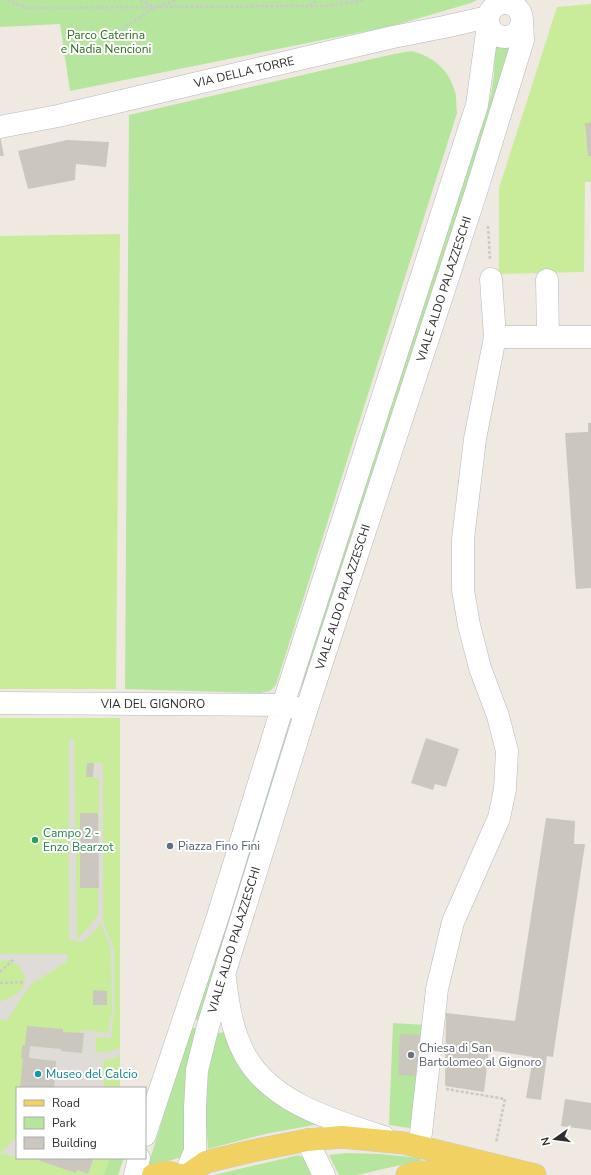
<svg xmlns="http://www.w3.org/2000/svg" width="591" height="1175" viewBox="0 0 591 1175" font-family="'Nunito Sans',sans-serif">
	<style>
		.green { fill: #b6e59e }
		.pitch { fill: #c9ec9a }
		.plaza { fill: #dfdcd8 }
		.building { fill: #cbc7bf }
		.lines { fill: none; stroke-linecap: round; stroke-linejoin: round }
		.minor-casing { stroke: #b4b7c1; stroke-width: 23 }
		.major-casing { stroke: #c9c9c9; stroke-width: 23 }
		.path { stroke: #c9c9c9; stroke-width: 2.5; stroke-dasharray: 3 2; stroke-linecap: butt }
		.minor { stroke: #fff; stroke-width: 22 }
		.major { stroke: #f2d163; stroke-width: 22 }
		.leisure-dot { fill: #2e9e5b; stroke: #fff; stroke-width: 1.5 }
		.service-dot { fill: #5c6f8a; stroke: #fff; stroke-width: 1.5 }
		.worship-dot { fill: #6b7280; stroke: #fff; stroke-width: 1.5 }
		.culture-dot { fill: #0f9aa8; stroke: #fff; stroke-width: 1.5 }
		.labels { text-anchor: middle; dominant-baseline: central; stroke-width: 4; stroke-linejoin: round; paint-order: stroke }
		.park-label { font-size: 12px; fill: #2c6e1b; stroke: #fff }
		.street-label { font-size: 12px; fill: #2e2e2e; stroke: #fff }
		.leisure-label { font-size: 12px; fill: #27864d; stroke: #fff; text-anchor: start }
		.service-label { font-size: 12px; fill: #4e5e75; stroke: #fff; text-anchor: start }
		.worship-label { font-size: 12px; fill: #5b616d; stroke: #fff; text-anchor: start }
		.culture-label { font-size: 12px; fill: #0d838f; stroke: #fff; text-anchor: start }
	</style>
	<rect width="100%" height="100%" fill="#efe9e1"/>
	<path class="green" d="M0,0h477l-6,3 -79,23 -322,65 -10,-67 -60,3z
		M495,43l18,2 -212,646v-2l6,-24 180,-556 4,-15 3,-19z
		M412,51c21,6 37,18 43,41 2,6 1,14 2,21l-181,572 -6,6 -10,2 -135,-4 4,-574 265,-61z
		M291,720h2l-93,301 -6,-2z
		M393,1023l33,2 -10,104 -27,-4z
		M191,1027l7,2 -11,127 -39,10z
		M228,1032l97,94 -11,-1 -49,9 -57,15 -2,-27 1,-44 10,-45z
		M347,1153l33,1 41,4 -1,5 -15,1 -48,11h-18l-10,-20z
		M299,1155l7,5 6,15h-98z
		M17,1158h107l-6,17h-78z"/>
	<path class="pitch" d="M591,4v178h-6l-1,90 -85,2v-86l58,-181z
		M120,234l-4,455h-116v-453z
		M0,718h120v370h-103v70h93l-6,17h-104z"/>
	<path class="plaza" d="M69,739h5l3,201 21,-24 1,-138 -6,-1 1,-14h9v159l11,27v60l-3,29 -15,-1 -1,15h11l14,-4v8l-17,5 1,27h-50l2,-27 -28,-2 2,-13 31,3v2l21,2 2,-19 -3,-1v-3l27,3 4,-23 -1,-61 -10,-25 -18,18 -14,-2z
		M0,954h68l-2,8 -33,21 -9,11 -17,27 -7,-2v-17l19,-9 5,-8 1,-8 -5,-10 -11,-7 -9,1z
		M15,1139h2v18l-17,-4z"/>
	<path class="building" d="M585,123h6v33h-3z
		M0,136l4,20h-4z
		M67,140l42,2 -3,25 -30,-3 -1,16 -47,9 -10,-38z
		M588,423h3v165l-15,1 -11,-156 23,-1z
		M426,738l33,11 -13,38 -11,-3 -2,6 -22,-7z
		M87,763h7l-1,14h-7z
		M80,813h18l1,75h-19z
		M546,818l29,3 -1,23h11l-32,213 -6,-1 -6,44 -15,-2 7,-41 -44,-7 -5,42 -39,-6 1,-73 69,8z
		M93,990l14,1v14h-14z
		M27,1026l36,3v3l21,1 -2,20 -21,-2v-2l-31,-3 -1,12 27,3 -2,27h-34l3,-30h-2l1,-11 1,-2h2z
		M400,1034l23,1 -2,41 -23,-1z
		M565,1099l26,4v27l-30,-4z
		M41,1158h47l5,2 -5,14 -11,-4 -1,3 -36,-12z"/>
	<g class="lines">
		<g class="minor-casing">
			<path id="minor" d="M488 20a17 17 0 1 1 34 0a17 17 0 1 1-34 0Z
				M0,127l58,-11 335,-79 51,-10 44,-10
				M547,280l1,57
				M495,337h96
				M0,703l283,2 13,3
				M225,978c3,26 7,53 20,77 26,48 90,66 139,82
				M145,1135l73,-219 65,-211 194,-600 11,-80
				M307,1140l17,35
				M418,1146l3,-13 16,-144 16,-67 46,-104 6,-29 2,-38 -9,-35 -18,-48 -11,-43 -6,-35v-51l12,-100 20,-102 -4,-58
				M135,1175l4,-17
				M185,1175l10,-24v-44l2,-37 11,-44 98,-315 170,-519 47,-152 -1,-17"/>
		</g>
		<g class="major-casing">
			<path id="major" d="M153,1175l14,-3 13,3
				M187,1175l19,-13 46,-11 55,-11 35,-3 62,6 131,32
				M407,1175l11,-3 73,1"/>
		</g>
		<path class="path" d="M7,0l19,8 284,-2h14l41,-6
			M140,0l14,7
			M158,6l18,-6
			M310,6l7,-6
			M117,32l37,-24
			M488,226l2,33
			M0,972l14,-13
			M0,983l24,-1
			M446,1089l59,10 -9,44"/>
		<use href="#minor" class="minor"/>
		<use href="#major" class="major"/>
	</g>
	<circle class="leisure-dot" cx="35" cy="840" r="4"/>
	<circle class="service-dot" cx="170" cy="846" r="4"/>
	<circle class="worship-dot" cx="411" cy="1055" r="4"/>
	<circle class="culture-dot" cx="38" cy="1074" r="4"/>
	<g class="labels">
		<g class="park-label">
			<text x="106" y="35">Parco Caterina<tspan x="106" dy="14">e Nadia Nencioni</tspan></text>
		</g>
		<g class="street-label">
			<text transform="translate(244 72) rotate(-13)">VIA DELLA TORRE</text>
			<text transform="translate(444 289) rotate(-72)">VIALE ALDO PALAZZESCHI</text>
			<text transform="translate(343 597) rotate(-72)">VIALE ALDO PALAZZESCHI</text>
			<text x="153" y="704">VIA DEL GIGNORO</text>
			<text transform="translate(234 940) rotate(-73)">VIALE ALDO PALAZZESCHI</text>
		</g>
		<g class="leisure-label">
			<text x="43" y="833">Campo 2 -<tspan x="43" dy="14">Enzo Bearzot</tspan></text>
		</g>
		<g class="service-label">
			<text x="178" y="846">Piazza Fino Fini</text>
		</g>
		<g class="worship-label">
			<text x="419" y="1048">Chiesa di San<tspan x="419" dy="14">Bartolomeo al Gignoro</tspan></text>
		</g>
		<g class="culture-label">
			<text x="46" y="1074">Museo del Calcio</text>
		</g>
	</g>
	<rect x="16" y="1087" width="130" height="72" fill="#ffffff" stroke="#ababab"/>
	<rect x="24" y="1100" width="20" height="6" fill="#f2d163" stroke="#ababab"/>
	<text x="52" y="1107" font-size="12" fill="#2e2e2e">Road</text>
	<rect x="24" y="1117" width="20" height="12" fill="#b6e59e" stroke="#ababab"/>
	<text x="52" y="1127" font-size="12" fill="#2e2e2e">Park</text>
	<rect x="24" y="1137" width="20" height="12" fill="#cbc7bf" stroke="#ababab"/>
	<text x="52" y="1147" font-size="12" fill="#2e2e2e">Building</text>
	<g transform="translate(555 1139) rotate(256)" stroke="#ffffff" stroke-width="3" paint-order="stroke">
	<path d="M0-3L7 15L0 10L-7 15Z" fill="#2e2e2e"/>
	<text y="-6" font-size="11" font-weight="bold" text-anchor="middle" fill="#2e2e2e">N</text>
	</g>
</svg>
